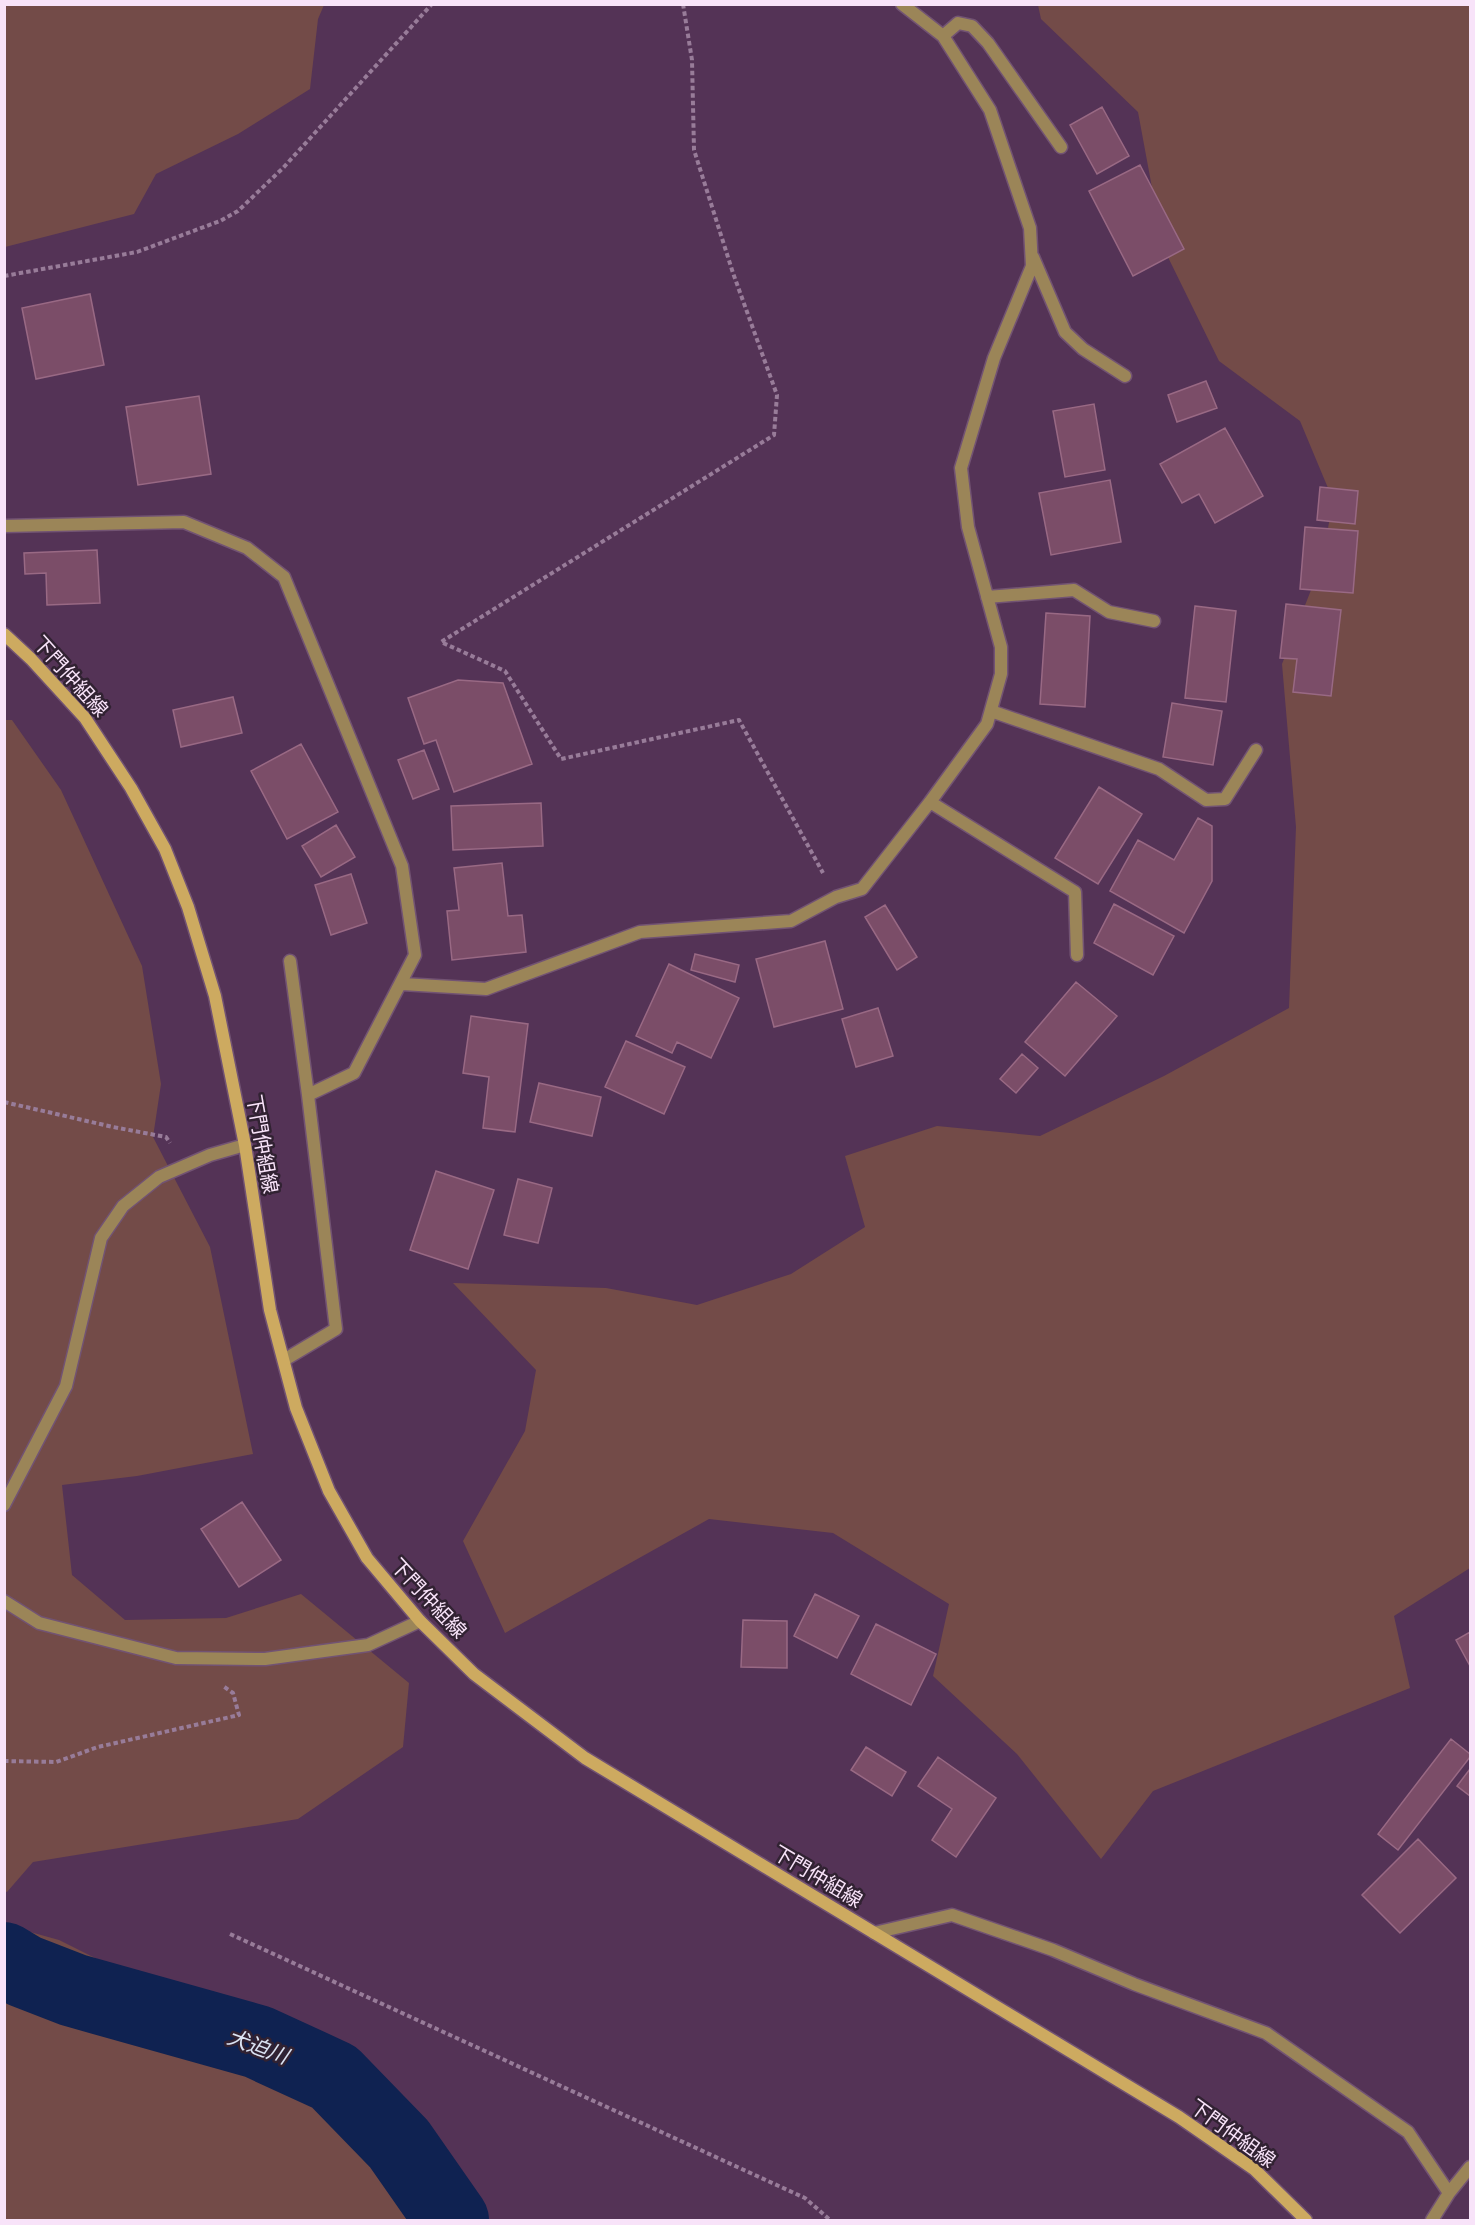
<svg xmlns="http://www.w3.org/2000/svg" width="1475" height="2225" viewBox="0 0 1475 2225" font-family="'Noto Sans','Noto Sans JP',sans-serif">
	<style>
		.green { fill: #734b48 }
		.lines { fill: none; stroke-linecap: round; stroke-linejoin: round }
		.river { stroke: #0f2251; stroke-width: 74 }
		.building { fill: #7b4d68; stroke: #996984; stroke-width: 1.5 }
		.street-casing { stroke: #725373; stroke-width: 15 }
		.secondary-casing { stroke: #725373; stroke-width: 15 }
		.path { stroke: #987c99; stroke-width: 4; stroke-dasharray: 4.5 3; stroke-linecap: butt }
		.street { stroke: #9b8558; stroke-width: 12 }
		.secondary { stroke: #cdaa60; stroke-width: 12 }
		.labels { text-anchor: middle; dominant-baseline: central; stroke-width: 5; stroke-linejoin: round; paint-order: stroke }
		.street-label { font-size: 20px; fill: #f8e3f9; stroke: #312232 }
		.water-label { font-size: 21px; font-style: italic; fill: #dbe3f3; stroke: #312232 }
	</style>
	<rect width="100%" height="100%" fill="#543356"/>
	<path class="green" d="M5,4h319v1l-6,14 -8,70 -72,45 -82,40 -22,40 -129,33z
		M1038,5h432v1563l-76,48 16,72 -257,103 -52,68 -84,-105 -84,-78 16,-72 -116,-71 -124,-14 -204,114 -42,-92 62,-110 11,-61 -83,-87 153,5 91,17 94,-31 74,-47 -20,-71 92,-30 103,10 124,-60 125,-68 7,-181 -14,-163 40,-102 11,-62 -33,-79 -81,-60 -56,-114 -25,-135 -97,-93z
		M4,720h8l49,70 81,176 19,118 -8,53 57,110 43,207 -116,22 -75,9 10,90 53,45 101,-2 75,-24 108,89 -6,64 -105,72 -265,43 -26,30 -3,-1z
		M5,1925l54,15 204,102 190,178h-448z"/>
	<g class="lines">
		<path class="river" d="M4,1959l20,12 49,19 185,52 76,35 65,67 53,76"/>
	</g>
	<path class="building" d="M1102,107l27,49 -32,18 -27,-49z
		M1140,165l44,84 -51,27 -44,-85z
		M90,294l14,71 -68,14 -14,-71z
		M1206,381l11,27 -40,14 -9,-27z
		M199,396l12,78 -73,11 -12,-78z
		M1094,404l11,66 -40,7 -12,-66z
		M1225,428l38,68 -48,27 -16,-29 -17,9 -22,-39z
		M1110,480l11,62 -70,13 -12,-62z
		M1320,487l38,4 -3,33 -38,-4z
		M1305,527l53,4 -5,62 -53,-4z
		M97,550l3,53 -53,2 -1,-32 -21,1 -1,-21z
		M1286,604l55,6 -10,86 -38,-4 4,-33 -17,-1z
		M1195,606l41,5 -10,91 -41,-4z
		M1046,613l44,3 -5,91 -45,-3z
		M458,680l45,3 29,81 -78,28 -18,-52 -12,4 -16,-46z
		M233,697l9,36 -61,14 -8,-37z
		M1172,703l50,8 -9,54 -50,-8z
		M301,744l37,68 -51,27 -36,-68z
		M424,750l15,39 -26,10 -15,-39z
		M1099,787l43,27 -44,70 -43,-26z
		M541,803l2,43 -90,4 -2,-44z
		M1198,818l14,8v55l-28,52 -74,-42 28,-51 36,20z
		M336,825l19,32 -34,20 -19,-31z
		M502,863l6,53 14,-1 4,37 -74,8 -5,-49 12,-1 -5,-42z
		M351,874l16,49 -36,12 -16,-50z
		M1114,904l60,32 -21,39 -59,-32z
		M885,905l32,52 -20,13 -32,-53z
		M825,941l18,68 -69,18 -18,-68z
		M695,954l44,11 -4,17 -44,-12z
		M669,964l70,34 -28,60 -34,-16 -5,11 -36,-17z
		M1076,982l41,34 -52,60 -40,-34z
		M878,1008l15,48 -37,11 -14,-48z
		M471,1016l57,8 -13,108 -32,-4 6,-51 -26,-4z
		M626,1041l59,26 -21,47 -59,-27z
		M1022,1054l16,14 -22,25 -16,-14z
		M539,1083l62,14 -9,39 -62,-14z
		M436,1171l58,19 -26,79 -58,-19z
		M518,1179l34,9 -14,55 -34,-8z
		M242,1502l39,58 -42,27 -38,-58z
		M815,1594l44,22 -22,42 -43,-22z
		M743,1620l44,1v47l-46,-1z
		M876,1624l60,30 -25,51 -60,-31z
		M1470,1632v34l-14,-26z
		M1451,1739l19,15v3l-72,93 -20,-16z
		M866,1747l40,25 -14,24 -41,-26z
		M938,1757l58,41 -40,59 -24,-17 20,-31 -34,-23z
		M1470,1769v27l-13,-10z
		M1418,1839l38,39 -56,55 -38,-38z"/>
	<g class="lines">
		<g class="street-casing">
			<path id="street" d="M943,36l15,-13 14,3 16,17 73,104
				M1033,257l32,75 18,17 42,27
				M4,526l180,-4 63,26 37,29 118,289 13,89 -61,118 -46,22 28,234 -52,31
				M987,597l87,-7 35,22 45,9
				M991,711l168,58 47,31 19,-1 31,-49
				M930,802l145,90 2,63
				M290,961l18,134
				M402,984l84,5 154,-57 151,-11 45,-24 26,-8 68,-87 57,-78 14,-50v-27l-33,-120 -7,-59 33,-110 38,-92 -2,-38 -40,-118 -47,-74 -41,-32
				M4,1505l62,-119 35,-148 22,-32 36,-29 51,-22 35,-10
				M4,1601l35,22 137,35 89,1 103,-14 52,-24
				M874,1933l78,-18 101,35 81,34 132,49 142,99 41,61
				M1432,2220l17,-27 21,-26"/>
		</g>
		<g class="secondary-casing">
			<path id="secondary" d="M4,634l27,25 54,59 46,70 34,61 23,58 27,89 30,149 25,165 26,98 33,83 38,67 53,63 54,53 111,84 594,359 75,52 52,51"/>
		</g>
		<path class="path" d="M683,4l9,56 2,90 39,123 44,122 -3,40 -333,207 64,29 56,88 178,-39 84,153
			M4,276l133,-24 83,-31 18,-10 45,-43 149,-164
			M4,1102l109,25 53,10 4,6
			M4,1761l52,1 42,-15 141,-32 -6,-22 -10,-7
			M230,1934l575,264 25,22"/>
		<use href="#street" class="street"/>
		<use href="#secondary" class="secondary"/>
	</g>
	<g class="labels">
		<g class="street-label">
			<text transform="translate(71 676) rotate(48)">下門仲組線</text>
			<text transform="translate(263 1144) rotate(80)">下門仲組線</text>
			<text transform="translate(429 1598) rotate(47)">下門仲組線</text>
			<text transform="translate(818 1876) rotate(31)">下門仲組線</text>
			<text transform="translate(1233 2133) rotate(36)">下門仲組線</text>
		</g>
		<g class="water-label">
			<text transform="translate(258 2046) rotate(20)">犬迫川</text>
		</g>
	</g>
	<rect width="1475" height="2225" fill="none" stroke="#f8e3f9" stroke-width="12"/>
</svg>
